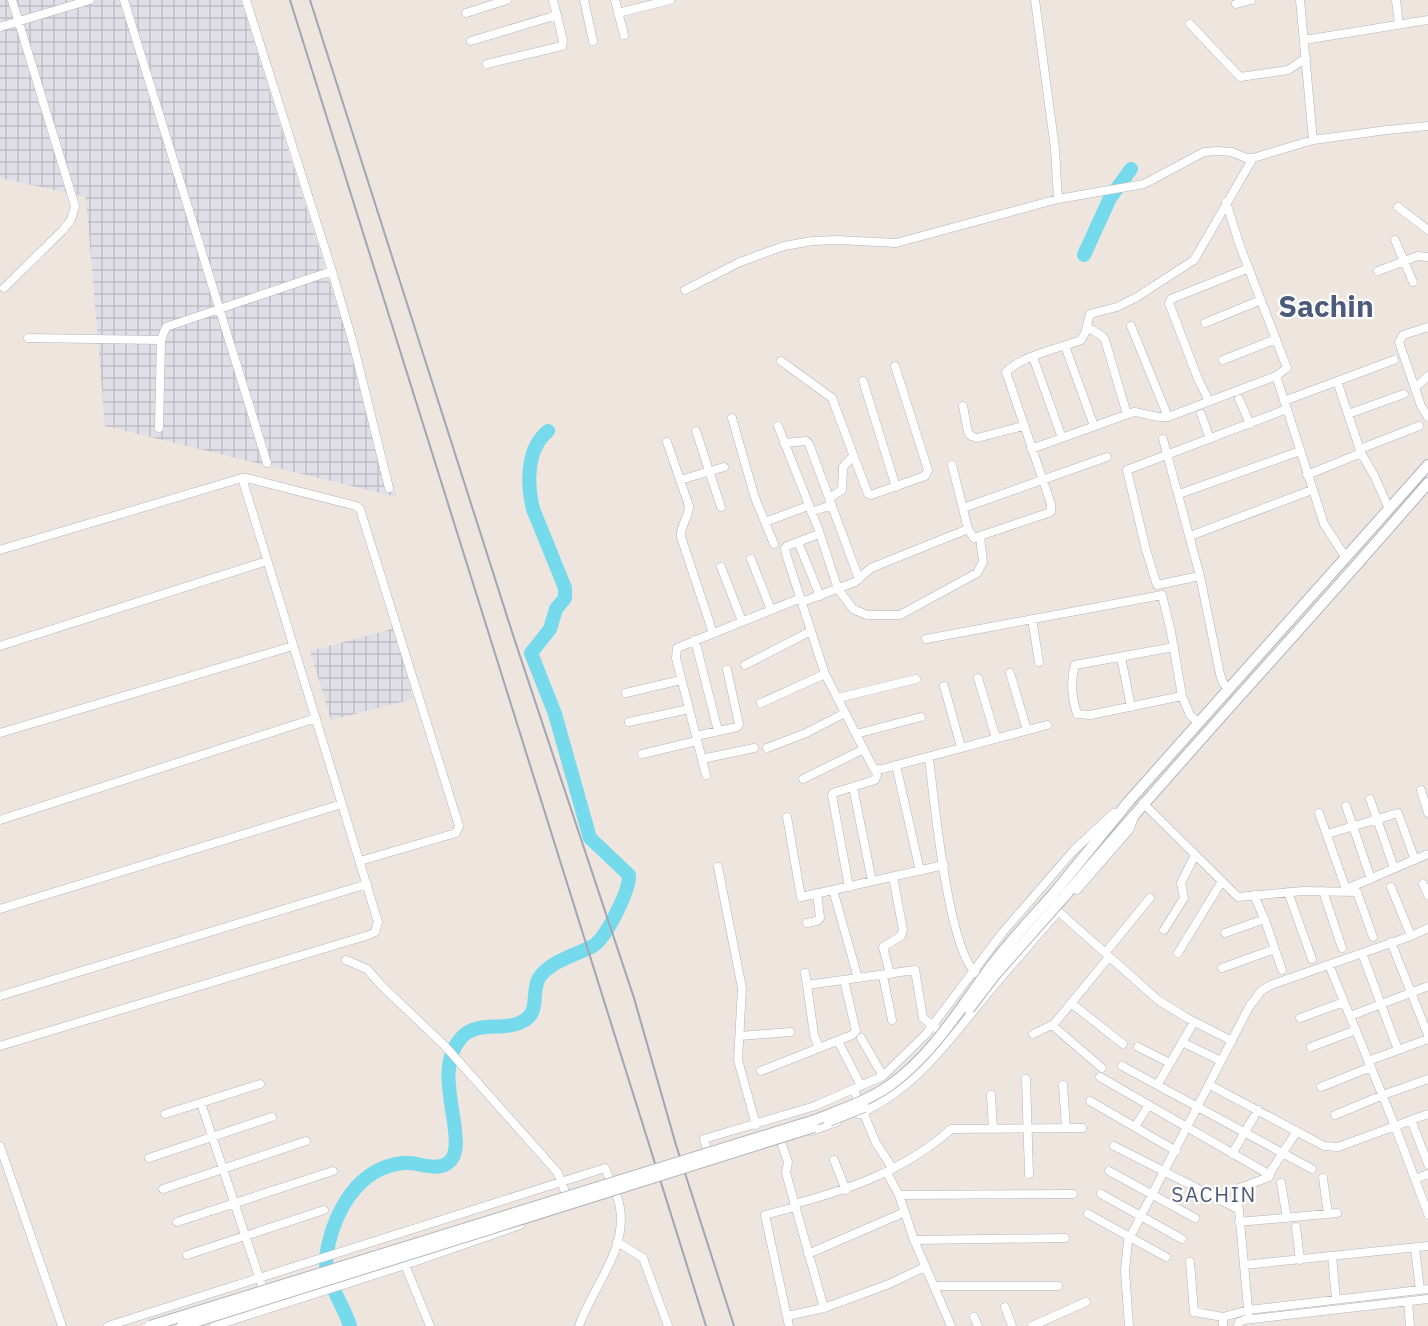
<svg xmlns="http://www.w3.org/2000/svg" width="1428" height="1326" viewBox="0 0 1428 1326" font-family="'IBM Plex Sans',sans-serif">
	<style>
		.industrial { fill: url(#industrial-grid) }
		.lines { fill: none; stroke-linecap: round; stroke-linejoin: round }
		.river { stroke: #75daeb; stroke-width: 14 }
		.street-casing { stroke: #b1b5be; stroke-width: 9 }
		.secondary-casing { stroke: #b1b5be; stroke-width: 12 }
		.street { stroke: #fff; stroke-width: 8 }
		.secondary { stroke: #fff; stroke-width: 10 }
		.rail { stroke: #a1a6b5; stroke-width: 2 }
		.secondary-bridge-casing { stroke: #b1b5be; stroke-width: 12; stroke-linecap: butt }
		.secondary-bridge { stroke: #fff; stroke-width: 10 }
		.labels { text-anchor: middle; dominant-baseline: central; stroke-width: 4.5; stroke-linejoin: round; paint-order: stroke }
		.quarter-label { font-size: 21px; letter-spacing: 1.5px; fill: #4d5b7b; stroke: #fff }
		.town-label { font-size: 30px; font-weight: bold; fill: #4d5b7b; stroke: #fff }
	</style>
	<defs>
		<pattern id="industrial-grid" width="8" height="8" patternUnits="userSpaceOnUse" patternTransform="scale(1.5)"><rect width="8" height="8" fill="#e0dee6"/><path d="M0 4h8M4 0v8" fill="none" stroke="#c0bfc5"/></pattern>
	</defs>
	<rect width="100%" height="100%" fill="#ede5de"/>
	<path class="industrial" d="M0,0h241l156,497 -292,-71 -19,-229 -86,-19z
		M396,628l17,71 -82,21 -21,-69z"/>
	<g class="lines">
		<path class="river" d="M1084,255l26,-57 21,-29
			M350,1326c-6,-21 -23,-41 -24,-64 0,-11 3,-20 6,-31 11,-33 33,-64 71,-68 16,-2 39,13 50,-6 4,-8 3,-18 2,-27 -3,-29 -16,-67 6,-92 17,-19 44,-5 64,-18 15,-9 6,-29 14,-42 11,-17 37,-23 54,-32 13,-8 37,-56 36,-71l-39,-37 -35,-124 -24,-61 19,-24 6,-20 9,-11v-10l-4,-10 -28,-69c-6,-25 -7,-60 15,-78"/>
		<g class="street-casing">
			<path id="street" d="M124,0l143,463
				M246,0l86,271
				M584,0l9,41
				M615,0l9,35
				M1035,0l20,149 3,50
				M1300,0l13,140
				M1396,0l3,24
				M1236,4l15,-4
				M466,13l41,-13
				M618,13l52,-13
				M1190,24l50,53 48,-7 18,-12
				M0,27l90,-27
				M1304,40l124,-20
				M471,41l86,-26
				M487,64l75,-18 1,-6 -10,-40
				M1226,202l14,44 47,122 -11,8
				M1398,207l30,23
				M1395,240l18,42
				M1378,271l40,-15 10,1
				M4,288l58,-57 9,-11 4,-14 -63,-206
				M685,290l55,-28 44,-16 28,-5 25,-1 59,3 162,-44 86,-15 60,-32 14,-1 14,1 14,6h7l60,-18 74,-10 41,-4
				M1205,323l56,-23
				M1131,326l37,91 108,-41 11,33 -160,61 19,80 11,35 43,-9 20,98 3,9 6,6
				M1087,327l15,9 3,4 22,74
				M1428,327l-25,8 -4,7 22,64 7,11
				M28,338l133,2
				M1065,346l29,80
				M1033,357l29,81
				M1223,360l53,-21
				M781,361l51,37 36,96 3,1 54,-19 3,-6 -33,-104
				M863,381l33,106
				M1337,381l24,72 14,24 14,32
				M1415,388l13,-12
				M1239,399l11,25
				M1209,401l-11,-22 -29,-76 2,-4 78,-31
				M1284,401l110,-41
				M963,406l5,26 3,4 6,2 46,-12
				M1287,409l37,115 22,34
				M1201,414l9,25
				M1348,414l56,-20
				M732,418l23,80 19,46
				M778,426l40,102 20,61 15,20 14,6h33l77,-42 6,-11 -3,-25
				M159,428l2,-88 5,-13 166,-56 21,72 36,145
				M696,431l25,76
				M1163,439l37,137
				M667,442l22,64c0,12 -9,19 -8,31l32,96
				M784,443l22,-2 3,3 50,135
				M1031,449l103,-37c12,1 21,7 34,5
				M1360,449l59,-23
				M952,465l16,64 6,9 77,-26v-8l-45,-132c15,-16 54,-24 75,-32l4,-7 5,-19 27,-7 20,-10 57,-37 59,-102
				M1307,475l54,-22
				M242,478h5l109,28 4,3 99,317 -3,7 -96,28
				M680,480l44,-13
				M1179,494l121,-43
				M829,498l13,-8 1,-23 10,-11
				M963,508l144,-51
				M811,512l21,-7
				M765,522l43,-16
				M819,534l-32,12 -2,2 1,6 39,120 50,97 172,-46
				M1190,536l122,-46
				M798,542l22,54
				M0,550l242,-72 136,444 -3,10 -6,3 -369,111
				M751,559l20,51
				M721,567l21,54
				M802,602l53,-20 16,-14 97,-39
				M1032,619l7,43
				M926,639l236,-44 9,37 11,64 8,19 9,8
				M695,640l23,91
				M0,646l267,-85
				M1174,647l-99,18c-5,16 -3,33 2,49l13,1 92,-19
				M1121,657l10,50
				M745,665l66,-34
				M1010,673l17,57
				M978,678l18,60
				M944,686l17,61
				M626,693l55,-13
				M838,698l78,-19
				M761,703l64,-29
				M629,722l60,-13
				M0,733l293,-87
				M856,734l65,-17
				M696,736l41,-9 2,-3 -12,-54
				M767,748l39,-15 39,-20
				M642,754l55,-13
				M929,758c5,41 19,192 47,215
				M702,759l52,-11
				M896,765l24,106
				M706,775l-30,-117 1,-10 124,-50
				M803,779l61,-30
				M853,787l19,94
				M1421,790l7,23
				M1370,799l24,69
				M1143,803l95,94 65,-6 54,1 16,45
				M1346,806l25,73
				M1319,813l27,76
				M787,817l14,80 32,-7 25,88
				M0,820l316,-102
				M1327,834l71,-21 17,47
				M718,867l24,121 -4,72 18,65
				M1423,884l5,11
				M849,887l-17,-92 1,-2 42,-13 4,-11
				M1391,887l20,49
				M833,890l111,-25
				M1077,890l52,-60 6,-15
				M1344,890l84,-36
				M1323,891l19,57
				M1288,892l24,67
				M1254,895l12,28 16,47
				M0,909l342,-105
				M1058,911l100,89 29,18 45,23
				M807,923l10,-2 3,-3 -3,-25
				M1164,930l20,-32 -3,-15 14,-28
				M1225,933l40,-14
				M1391,942l37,93
				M1105,953l45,-55
				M1178,953l44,-72
				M1362,953l36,97
				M346,960l21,9 15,17 63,60 113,127 10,27
				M1329,965l66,161 33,88
				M1222,968l53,-19
				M805,973l2,12 108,-15 8,48 13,10
				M890,974l-7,-27 18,-11 2,-6 -10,-53
				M883,976l9,44
				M807,985l7,50 5,13 33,-13 4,-4 -12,-51
				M0,996l367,-112
				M1071,1003l52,41
				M1350,1016l76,-29
				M1300,1018l44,-16
				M1052,1025l50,43
				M1033,1034l21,-10 55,-67
				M740,1036l50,-4
				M861,1038l22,38
				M838,1041l23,45
				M1182,1042l39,19
				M1138,1047l32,16
				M1311,1047l45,-17
				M1368,1061l60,-22
				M1122,1066l190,103
				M761,1071l58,-23
				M1100,1077l170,98 -1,2 -32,12 12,130
				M1026,1079l3,95
				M1158,1084l36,-62
				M1063,1085l3,43
				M1210,1085l114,61 14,1 90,-33
				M1321,1087l50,-20
				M854,1090l22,53 17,26
				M991,1095l2,34
				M1090,1101l86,50
				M201,1103l64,192
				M165,1114l95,-30
				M859,1114c57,-25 91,-75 129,-121 23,-27 46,-54 69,-80
				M1335,1115l48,-20 45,-16
				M1411,1120l17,44
				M1135,1127l13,-21
				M811,1131l26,-9
				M781,1142l7,20 -2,11 38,135 65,-24 36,-17
				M0,1146l62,180
				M1114,1146l124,63
				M1232,1154l26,-44
				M149,1158l123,-41
				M710,1158l-6,-19 111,-33 68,-30 43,-42 77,-102 71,-82 40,-37
				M834,1160l12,30
				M1109,1171l86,47
				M887,1173l12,22 15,45 37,86
				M1269,1174l28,-43
				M1323,1178l5,36
				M1415,1179l13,-5
				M1281,1183l6,35
				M163,1189l143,-48
				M1101,1194l81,45
				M899,1195l174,-1
				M794,1204c57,-15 113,-35 157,-75l131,-1
				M1088,1214l78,43
				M177,1222l156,-51
				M1239,1222l98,-9
				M1296,1227l4,33
				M914,1240l151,-2
				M617,1242l26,16 25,68
				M1415,1248l5,42
				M808,1254l97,-42
				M187,1255l137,-45
				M1332,1256l4,43
				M1190,1262l4,50 29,5
				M405,1265l25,61
				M1244,1265l184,-19
				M934,1286h124
				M1408,1301l2,25
				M1005,1307l7,19
				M787,1316l37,-8
				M974,1317l4,9
				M108,1326l497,-158c5,13 13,26 15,40 7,43 -28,80 -41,118
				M214,1326l191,-61 115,-40
				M789,1326l-24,-111 30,-8
				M1032,1326l54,-24
				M1129,1326l-4,-55 3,-30 121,-234 12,-16 10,-6 140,-49 17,-8
				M1223,1326v-9l25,-7 180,-21
				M1238,1326l1,-4 5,-2 184,-21"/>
		</g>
		<g class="secondary-casing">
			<path id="secondary" d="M1055,892l74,-91 299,-336
				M1064,897c118,-141 244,-274 364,-414"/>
		</g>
		<use href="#street" class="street"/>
		<use href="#secondary" class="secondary"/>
		<path class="rail" d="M290,0l416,1326
			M310,0l203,635 121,363 42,147 58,181"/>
		<g class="secondary-bridge-casing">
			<path id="secondary-bridge" d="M969,1009l26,-34 69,-78
				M829,1121l35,-14
				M150,1326l665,-206c25,-10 52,-19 74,-34 45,-32 71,-78 103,-121 19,-25 42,-49 63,-73
				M182,1326l632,-199"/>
		</g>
		<use href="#secondary-bridge" class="secondary-bridge"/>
	</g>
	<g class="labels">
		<g class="quarter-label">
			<text x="1214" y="1194">SACHIN</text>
		</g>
		<g class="town-label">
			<text x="1326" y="305">Sachin</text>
		</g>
	</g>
</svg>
